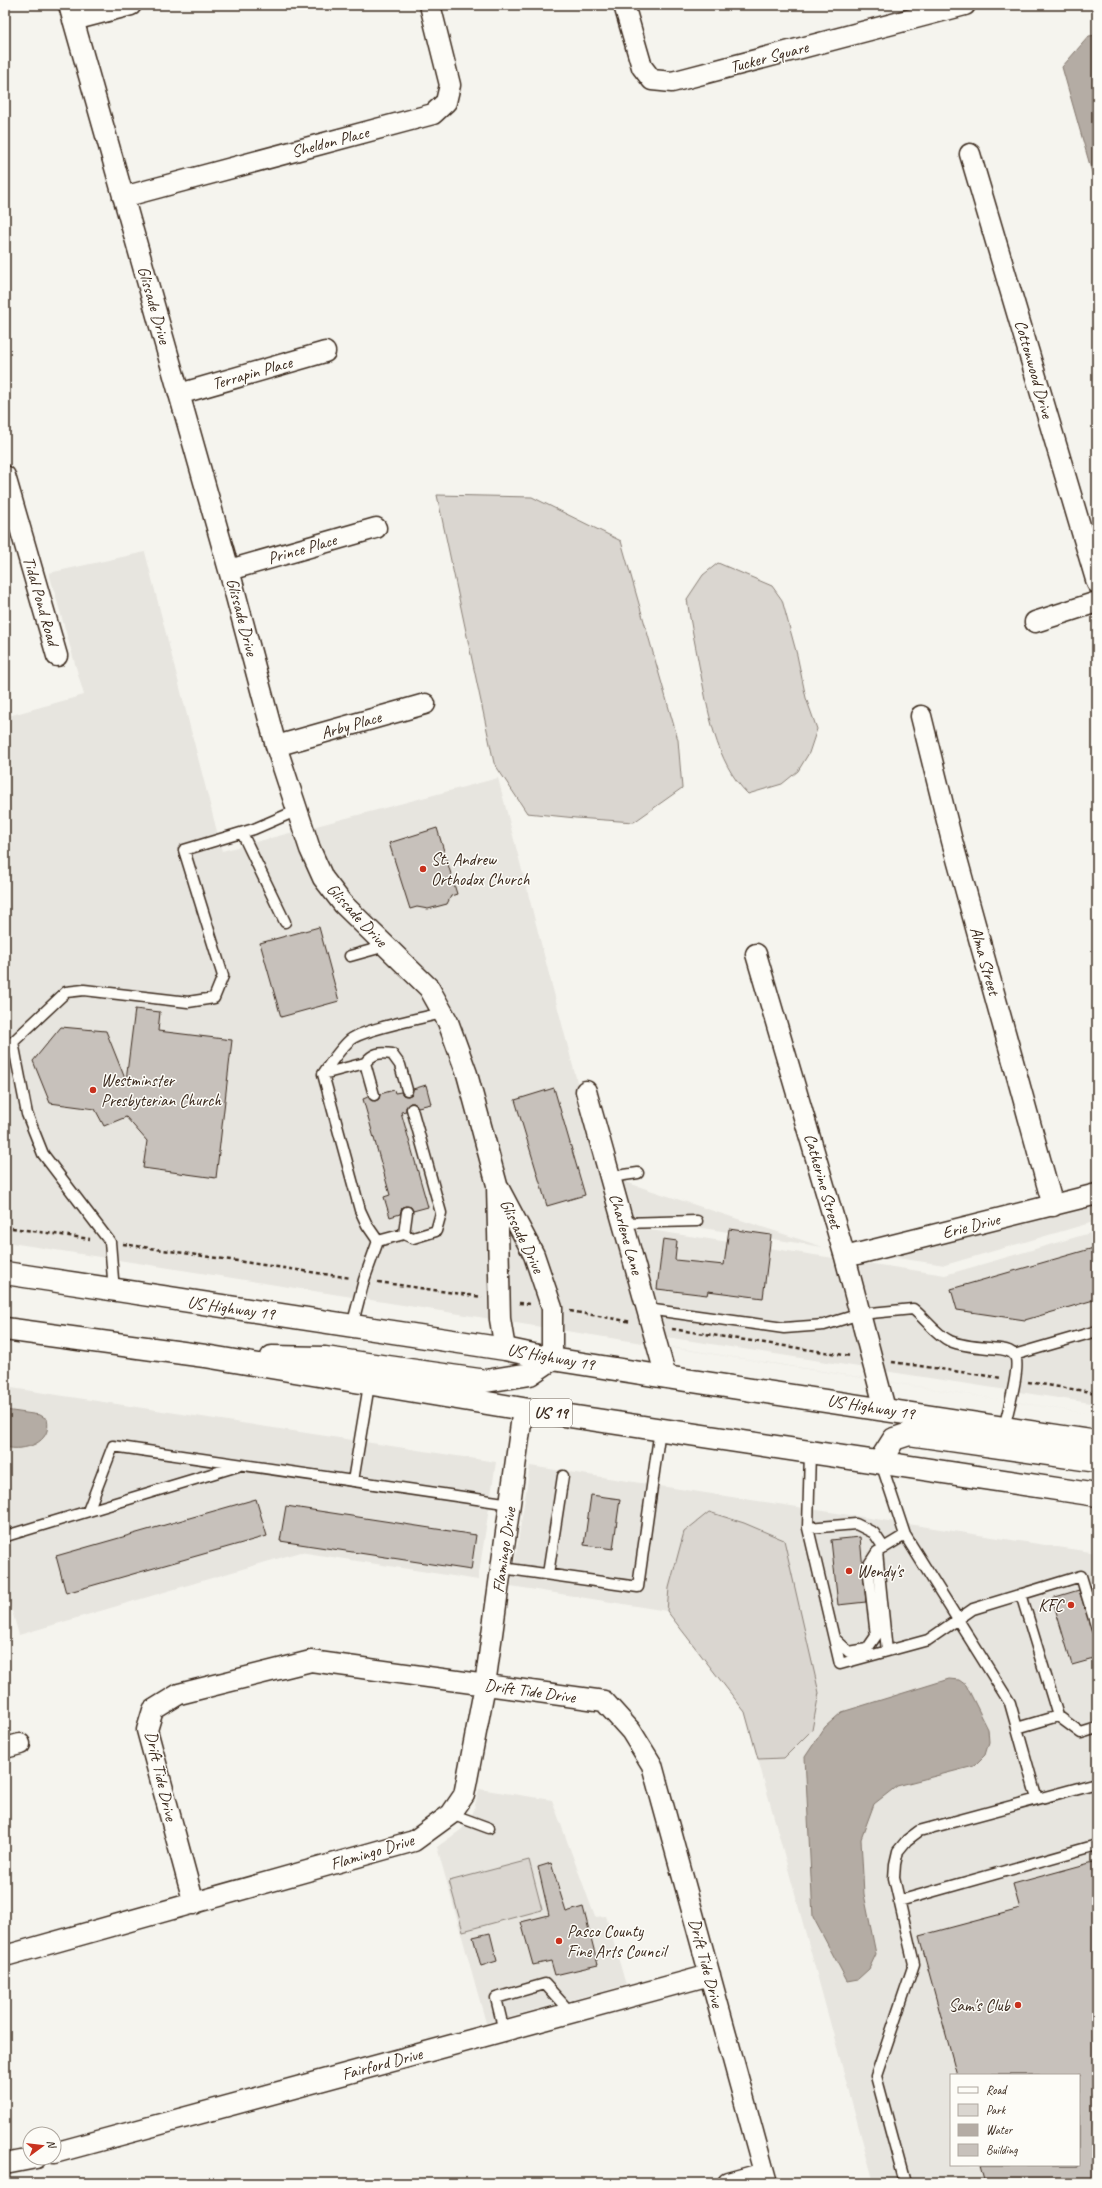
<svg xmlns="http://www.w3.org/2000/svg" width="1102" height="2188" viewBox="0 0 1102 2188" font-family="Caveat,sans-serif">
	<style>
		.built { fill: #e7e5df; fill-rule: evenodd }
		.green { fill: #dad6d0; stroke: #8a8077 }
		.water { fill: #b4aca4; stroke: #84786e }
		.building { fill: #c7c1bb; stroke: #3b2a1e }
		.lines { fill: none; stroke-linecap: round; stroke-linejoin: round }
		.lane-casing { stroke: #3b2a1e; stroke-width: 13 }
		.street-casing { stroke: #3b2a1e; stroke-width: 23 }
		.highway-casing { stroke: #3b2a1e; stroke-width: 25 }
		.path { stroke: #3b2a1e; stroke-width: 2.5; stroke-dasharray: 4 3; stroke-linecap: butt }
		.lane { stroke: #fdfcf7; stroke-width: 10 }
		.street { stroke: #fdfcf7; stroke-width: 20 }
		.highway { stroke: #fdfcf7; stroke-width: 22 }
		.poi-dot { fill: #c8321e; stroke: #fdfcf7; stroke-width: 1.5 }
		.labels { text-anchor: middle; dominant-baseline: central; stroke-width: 3; stroke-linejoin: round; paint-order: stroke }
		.shield { fill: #fdfcf7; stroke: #75695f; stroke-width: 1 }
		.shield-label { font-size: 16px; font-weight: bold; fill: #3b2a1e }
		.street-label { font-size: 17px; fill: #3b2a1e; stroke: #fdfcf7 }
		.poi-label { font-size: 17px; fill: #3b2a1e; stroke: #fdfcf7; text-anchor: start }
	</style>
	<rect width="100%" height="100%" fill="#f5f4ee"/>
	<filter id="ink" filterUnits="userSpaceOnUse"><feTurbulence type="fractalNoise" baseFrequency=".025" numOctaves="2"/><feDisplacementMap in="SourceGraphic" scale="8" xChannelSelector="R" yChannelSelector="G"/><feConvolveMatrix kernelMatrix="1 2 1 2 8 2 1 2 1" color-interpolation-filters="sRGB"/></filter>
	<g filter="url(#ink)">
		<path class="built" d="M145,552l77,299 276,-73 103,396 222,73 -184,-29 -12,12 37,116 433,69 -1092,-173v-525l79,-22 -35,-122z
			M1097,1181v40l-152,44 -96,-14z
			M637,1228l308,47 152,-44v173l-431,-67z
			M5,1387l491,75 -18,118 -178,-28 -281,83 -14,-48z
			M530,1466l567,87v630h-223l-116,-424 26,-1 -115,-170 -2,23 -156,-25zM951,2075h128v90h-128z
			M479,1789l73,11 43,117 11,-1 20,69 -140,38 -49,-176 25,-18 11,-16z"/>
		<path class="green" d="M437,495l95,2 89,44 57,199 4,48 -48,34 -58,-4 -49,-5 -33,-50z
			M718,563l54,23 10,14 15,55 9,43 11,31 -8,24 -11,18 -16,13 -34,10c-33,-32 -40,-85 -49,-129 -4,-22 -9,-44 -12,-66l16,-24z
			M709,1512l35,11 40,17 35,153 -7,37 -28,28 -26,1 -13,-47 -78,-101 2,-23 15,-56z
			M529,1860l13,50 -79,21 -14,-50z"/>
		<path class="water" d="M1097,35v155l-35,-123 27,-31z
			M5,1410l35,5 7,4c6,24 -23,33 -42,28z
			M949,1679l10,1 7,5 22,44 1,13 -4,13 -11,11 -77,20 -23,18 -13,35 3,55 12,60 -7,15 -11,10 -11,2 -34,-64 -8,-160 20,-30 17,-15z"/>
		<path class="building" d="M437,828l20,66 -6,2 -4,8 -19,5 -11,-2 -7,2 -21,-66z
			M319,927l20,74 -58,16 -21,-74z
			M135,1009l25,3 -2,19 74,9 -16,138 -73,-10 4,-27 -21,-24 -22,9 -9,-17 -45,-6 -17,-42 28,-34 45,4 20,50z
			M426,1085l5,19 -13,3 -4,-4h-4l-4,4v4l-5,1 27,95 -15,4 -2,-4 -6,-1 -3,2 -2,6 -10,3 -6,-20 6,-2 -27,-96 5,-2 7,4 4,-2 1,-5 14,-4 1,3 6,-1 2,3 5,1 4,-2 1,-5z
			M554,1088l31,107 -38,11 -32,-106z
			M729,1229l42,6 -8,63 -55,-7 -1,4 -50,-6 6,-50 14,2 -2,19 49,5z
			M1097,1247v52l-72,21 -68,-10 -6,-21z
			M591,1495l29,4 -7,50 -29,-4z
			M256,1499l11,37 -201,57 -10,-37z
			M286,1506l190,29 -5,35 -191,-29z
			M860,1537l6,65 -28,3 -7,-65z
			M1079,1590l18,56v12l-25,7 -20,-67z
			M1097,1861v322h-111l-5,-18h98v-90h-122l-38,-139 101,-27 -7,-25z
			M551,1863l15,49 17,-5 15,58 -43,10 -4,-14 -18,4 -12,-43 28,-7 -11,-48z
			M490,1933l7,28 -16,5 -8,-29z"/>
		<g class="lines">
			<g class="lane-casing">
				<path id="lane" d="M242,833l43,89
					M350,956l36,-10
					M323,1074l42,-11
					M374,1095l-9,-32c8,-10 15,-11 27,-9l8,11 7,25
					M610,1177l28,-4
					M407,1212l-3,22 9,4 23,-7 5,-18 -29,-104
					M623,1223l74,-2
					M378,1241l-11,-16 -7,-15 -37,-136c8,-12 16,-24 27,-34 13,-11 73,-22 92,-27
					M378,1241l26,-7
					M114,1291l-4,-49 -67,-88 -16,-40 -14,-72 53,-50 18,-2 104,12 26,-4 9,-22 -39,-126 70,-21 44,-19
					M647,1309l137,19 40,-3 36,-11 53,-5c13,10 22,25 37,32 12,5 26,6 39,7 8,1 21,0 26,8 6,11 -8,58 -11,72
					M352,1326l12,-46 14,-39
					M1014,1355l83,-24
					M810,1451l-2,77 32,136 88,-24 45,-31 108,-33 16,53
					M881,1463l24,72 105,168 27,96
					M353,1481l16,-96
					M88,1511l25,-65 398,58
					M808,1528l48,-4 18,9 10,15
					M5,1533l1,3 232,-70
					M502,1568l136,19 22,-158
					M548,1574l15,-98
					M835,1639l14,13 18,-3 9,-13 -8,-70 9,-14
					M887,1651l-10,-99 28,-17
					M1058,1716l23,17 16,-5
					M1017,1728l41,-12 -37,-122
					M451,1814l38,14
					M899,1901l198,-56
					M504,2031l-8,-33 49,-14 26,29
					M905,2183l-29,-107 38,-112 -20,-86 1,-14 3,-13 9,-11 12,-9 178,-48"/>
			</g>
			<g class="street-casing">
				<path id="street" d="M69,5l160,565 47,176 34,103 13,29 20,26 86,84 19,34 19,52 30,111 3,134 5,30
					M624,5l18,62 10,13 20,2 293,-77
					M73,20l58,-15
					M970,154l127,429
					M123,197l310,-83 13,-12 4,-17 -20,-80
					M179,394l146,-42
					M5,476l52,180
					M229,570l147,-42
					M1035,622l62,-20
					M921,716l31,125 101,365
					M276,746l149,-42
					M756,954l89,303 40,152
					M586,1091l80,286
					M499,1189l35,66 18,53v51
					M845,1257l252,-63
					M5,1748l15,-4
					M194,1904l-47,-174 6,-20 26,-16 132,-33 293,40 27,30 21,34 115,418
					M5,1956l409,-115 37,-27 13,-19 21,-110 38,-276
					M54,2153l656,-178
					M5,2164l31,-6
					M728,2183l36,-10"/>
			</g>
			<g class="highway-casing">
				<path id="highway" d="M5,1273l500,76 47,10 114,18 431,65
					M5,1329l200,27 318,53 574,86
					M272,1357l53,1 161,23 44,-7 22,-15
					M880,1461l14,-22 15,-5 188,27"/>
			</g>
			<path class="path" d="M5,1227l85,12
				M123,1244l228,34
				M378,1282l104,15
				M519,1303l12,1
				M570,1311l62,11
				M672,1329l179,27
				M892,1362l110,16
				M1028,1382l69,11"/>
			<use href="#lane" class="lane"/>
			<use href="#street" class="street"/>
			<use href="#highway" class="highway"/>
		</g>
	</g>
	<g class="poi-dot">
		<circle cx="423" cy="869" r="4"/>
		<circle cx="93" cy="1090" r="4"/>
		<circle cx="849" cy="1571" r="4"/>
		<circle cx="1071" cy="1605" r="4"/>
		<circle cx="559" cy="1941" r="4"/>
		<circle cx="1018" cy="2005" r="4"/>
	</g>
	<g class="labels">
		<rect class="shield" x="530" y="1399" width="42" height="28" rx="3"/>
		<g class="shield-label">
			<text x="551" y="1413">US 19</text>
		</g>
		<g class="street-label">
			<text transform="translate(769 57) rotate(-15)">Tucker Square</text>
			<text transform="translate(330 142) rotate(-15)">Sheldon Place</text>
			<text transform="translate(154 305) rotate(74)">Glissade Drive</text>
			<text transform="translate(1034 369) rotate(74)">Cottonwood Drive</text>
			<text transform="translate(252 373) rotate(-16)">Terrapin Place</text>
			<text transform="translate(302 549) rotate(-16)">Prince Place</text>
			<text transform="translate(41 601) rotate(74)">Tidal Pond Road</text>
			<text transform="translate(242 617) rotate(75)">Glissade Drive</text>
			<text transform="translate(351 725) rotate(-16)">Arby Place</text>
			<text transform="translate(357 915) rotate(47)">Glissade Drive</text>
			<text transform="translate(985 961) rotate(74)">Alma Street</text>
			<text transform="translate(823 1181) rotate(74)">Catherine Street</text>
			<text transform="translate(971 1226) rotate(-14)">Erie Drive</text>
			<text transform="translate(626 1234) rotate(74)">Charlene Lane</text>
			<text transform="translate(522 1236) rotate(64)">Glissade Drive</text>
			<text transform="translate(231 1308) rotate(8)">US Highway 19</text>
			<text transform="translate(551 1357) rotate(10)">US Highway 19</text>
			<text transform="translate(871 1407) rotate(9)">US Highway 19</text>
			<text transform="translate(504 1550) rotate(-82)">Flamingo Drive</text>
			<text transform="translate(530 1691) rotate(8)">Drift Tide Drive</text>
			<text transform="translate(161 1776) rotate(77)">Drift Tide Drive</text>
			<text transform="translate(372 1852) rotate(-17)">Flamingo Drive</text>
			<text transform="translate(706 1963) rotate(75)">Drift Tide Drive</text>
			<text transform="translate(382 2064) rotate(-15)">Fairford Drive</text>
		</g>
		<g class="poi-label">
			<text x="431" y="859">St. Andrew<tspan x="431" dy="20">Orthodox Church</tspan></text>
			<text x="101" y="1080">Westminster<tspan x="101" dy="20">Presbyterian Church</tspan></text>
			<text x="857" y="1571">Wendy's</text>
			<text x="1063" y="1605" text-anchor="end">KFC</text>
			<text x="567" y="1931">Pasco County<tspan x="567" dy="20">Fine Arts Council</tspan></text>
			<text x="1010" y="2005" text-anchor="end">Sam's Club</text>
		</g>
	</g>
	<rect width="1102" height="2188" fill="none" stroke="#fdfcf7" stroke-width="20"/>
	<rect x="10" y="10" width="1082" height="2168" fill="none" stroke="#3b2a1e" stroke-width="1.5" filter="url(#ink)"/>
	<rect x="950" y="2074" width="130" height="92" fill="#fdfcf7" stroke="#afa8a0"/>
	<rect x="958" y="2087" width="20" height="6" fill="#fdfcf7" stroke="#afa8a0"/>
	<text x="986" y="2094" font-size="12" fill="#3b2a1e">Road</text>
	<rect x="958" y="2104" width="20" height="12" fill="#dad6d0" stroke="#afa8a0"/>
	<text x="986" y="2114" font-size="12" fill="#3b2a1e">Park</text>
	<rect x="958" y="2124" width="20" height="12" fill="#b4aca4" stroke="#afa8a0"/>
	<text x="986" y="2134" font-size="12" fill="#3b2a1e">Water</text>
	<rect x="958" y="2144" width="20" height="12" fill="#c7c1bb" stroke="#afa8a0"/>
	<text x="986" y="2154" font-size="12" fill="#3b2a1e">Building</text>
	<g transform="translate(42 2146) rotate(75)"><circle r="19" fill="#fdfcf7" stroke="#afa8a0"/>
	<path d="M0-3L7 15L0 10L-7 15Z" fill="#c8321e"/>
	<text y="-6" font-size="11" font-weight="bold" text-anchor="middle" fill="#3b2a1e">N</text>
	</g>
</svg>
